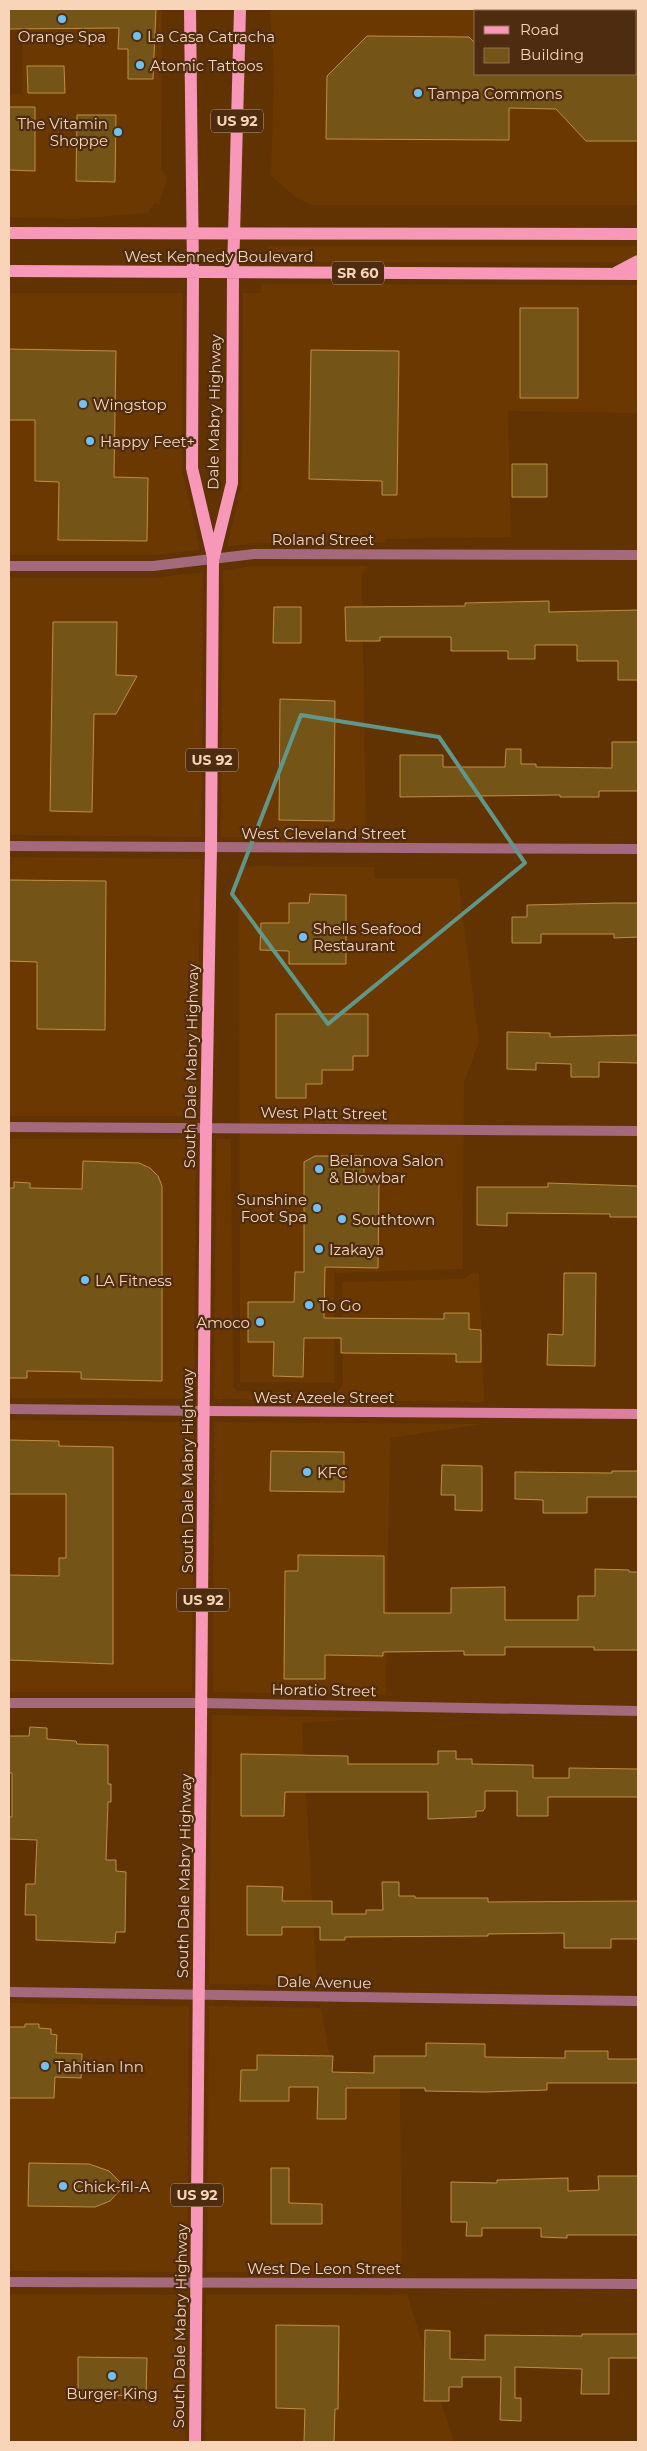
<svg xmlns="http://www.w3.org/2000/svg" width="647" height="2451" viewBox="0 0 647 2451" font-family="Montserrat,sans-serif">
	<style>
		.built { fill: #6c3801; fill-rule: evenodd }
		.building { fill: #755417; stroke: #bd8f43 }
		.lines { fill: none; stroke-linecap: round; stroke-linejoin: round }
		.minor { stroke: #a4697d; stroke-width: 10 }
		.tertiary { stroke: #a4697d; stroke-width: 10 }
		.secondary { stroke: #db7e9f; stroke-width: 10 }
		.primary { stroke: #f798b9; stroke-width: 12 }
		.marked { fill: none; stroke: #619788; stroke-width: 4; stroke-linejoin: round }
		.poi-dot { fill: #71c1f4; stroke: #4e2c0f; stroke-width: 2 }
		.labels { text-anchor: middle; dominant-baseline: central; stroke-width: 4.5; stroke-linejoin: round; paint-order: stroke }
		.shield { fill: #4e2c0f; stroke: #c5a286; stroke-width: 1 }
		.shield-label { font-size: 14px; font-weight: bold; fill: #f8d4b9 }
		.poi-label { font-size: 15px; fill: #f8d4b9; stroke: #4e2c0f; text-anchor: start }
		.street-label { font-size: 15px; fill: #f8d4b9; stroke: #4e2c0f }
	</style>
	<rect width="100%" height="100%" fill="#613202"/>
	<path class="built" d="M23,9h139l-1,159 6,10 -8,27 -4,-2 -8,10 -73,6 -65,-2v-123h13z
		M270,9h368v196h-327l-16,-8 -24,-21 3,-102zM476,11h160v63h-160z
		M267,246h371v16h-373z
		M262,284l376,1v128l-130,-2 3,126 -125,2 -3,4h-129l-27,4 15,-63 1,-191h17z
		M9,293h174l-1,175 18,82 -47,5h-144z
		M255,566h113l-6,8 4,263h-145l2,-267z
		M203,572l-2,265 -192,-2v-257h144z
		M9,857l192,2 -5,257h-187z
		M239,866l135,1v12h84l21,163 -15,41 -1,186 -129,4v110l-94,-1z
		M9,1139h187l-2,260 -185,-1z
		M216,1139h15l2,248 4,4 97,2 5,-2 4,-8 -1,-101 122,-3 7,-6 8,-1 5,130 -270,-3z
		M9,1420l185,2 -2,270h-183z
		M214,1422l270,2 -94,14 -4,257 -173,-3z
		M212,1715l162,3 -72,5 15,262 -108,-1z
		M9,2003l180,3 -2,266 -178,-1z
		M209,2006l112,2 15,81 64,-1 2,184h-195z
		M9,2294l177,1 -1,147h-176z
		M206,2295h201l47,147h-249z"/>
	<path class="building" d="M9,9h147l-3,70h-25v-30h-10l1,-21 -110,1z
		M367,36l102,1 7,7v30h162v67h-52l-30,-32 -47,-1v32l-183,-1 1,-63z
		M27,66h37l1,27h-37z
		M9,107h26v64l-26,-1z
		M77,115h39l-1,67 -39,-1z
		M520,308h58v90h-58z
		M9,349l107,2 -2,126 34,1 -1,63 -89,-1 1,-58 -24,-1v-61h-26z
		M311,350l88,1 -2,144h-15v-14l-73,-2z
		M512,464h35v33h-35z
		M549,601v11l89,-2v70h-20v-19h-41v-16h-42v14h-27v-8h-57v-14h-71v4h-34l-1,-34 120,-1v-3z
		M274,607h27v36h-28z
		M53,622h64l-1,53 21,1 -21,38h-22l-2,98 -42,-1z
		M280,699l55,2 -1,120 -55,-1z
		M612,742h26v49h-39v6h-39v-2l-160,2v-42h43v12h62l1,-18h15v15h15v3l76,1z
		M9,880l97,1 -1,149 -68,-1v-67l-28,-1z
		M310,894l36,1v69h-57v-13l-29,-1 1,-27h28v-20h20z
		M614,903h24v34l-24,1v-4h-73v9h-29v-26h15v-12z
		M276,1014h92v42h-15v14h-31v14h-16v14h-30z
		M507,1032l43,1v4l88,-2v28l-39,-1v15h-28v-13l-35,-1v7l-29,-1z
		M315,1156h49v27h15l-1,85 -53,-1 -1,51 120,1v-6h25v16l12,1v32h-25v-8l-115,-1v-15h-37l-1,39 -30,-1 1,-34h-26v-40h46l1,-30h9v-110z
		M83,1161l56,2 11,5 8,8 4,10v195l-81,-2v-7l-54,-1v7h-18v-190h5v-6l16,1v5l52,1z
		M548,1183l90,3v31h-28v-3l-103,-1v13l-30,-1v-38h71z
		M564,1273h32l-1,93 -48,-1 1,-31 15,1z
		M9,1440l50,1v5l54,1v217l-104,-4v-85l50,1v-18h7v-64h-57z
		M271,1451l73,1v40l-74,-1z
		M442,1465l40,1v45l-27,-1v-15h-14z
		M612,1471h26v26h-51v16h-44v-13l-28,-1v-27l97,1z
		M298,1555l86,1v57h67v-25l54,-1v33h73v-24h17v-27l34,1v2h9v78h-44v-3h-89v8h-41v-4l-81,1v4l-58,-1v24h-41l1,-108h13z
		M30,1727l17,1v11l29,2 1,3 31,1v39h3v18h-3l-2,58h10v11l10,1 -1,60h-9l-1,11 -79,-3v-25h-11l1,-31h9l2,-44 -28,-1v-22h3v-44h-3v-37h20z
		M438,1751h18v8h16v5l61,1v13h36v-10l69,1v28h-90v19h-31v-25h-32v17l-2,3h-7v6l-48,2v-27h-143l-1,24h-43v-62l107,2v8h90z
		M382,1882h17v14h16v2h73v4l150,-1v38h-27v9h-47v-15l-76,1v2l-143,1v3h-25v-13h-38v8h-35v-49l36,1 -1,14h50v13h34v-4h17z
		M25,2024h14v4l12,1v5l6,1 -1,18 26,1 -1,24 -26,-1 -1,21h-45v-71h16z
		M426,2043l59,1v13l80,1v-7h43v8h30v24h-91v7l-62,2 -60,-1v-3h-79v31h-29l1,-32h-29v14h-49l1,-31h16v-15l76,1 -1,16 42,1v-17h52z
		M29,2163l60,1 20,7 11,11 1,7 -11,12 -15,6 -67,-1z
		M271,2168h18v35l33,1v20h-51z
		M598,2176h40v59h-71v3l-26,-1v-9h-59v8h-16l1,-14h-16v-40l46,1v-3l71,-2v13l31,-1z
		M276,2325l63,1 -1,83h-3l-1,33h-30l1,-33 -29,-1z
		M425,2330l25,1v28l35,1v-25l97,1v-2h56v24h-29v36h-28l1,-25 -67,-2v31h6v23l-21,-1 1,-43h-39v10h-13v14h-25z
		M78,2357l69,1 -1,38 -68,-1z"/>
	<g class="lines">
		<path class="minor" d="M9,566h144l101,-12 384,1
			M9,846l629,3
			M9,1127l629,4
			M9,1703h193l436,8
			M9,1992l629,9
			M9,2282l629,2"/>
		<path class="tertiary" d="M9,1409l195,2"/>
		<path class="secondary" d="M204,1411l434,3"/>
		<path class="primary" d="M190,9l3,264 -1,195 21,89
			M9,233l629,1
			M9,271l629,3
			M617,272l21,-11
			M195,2442l11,-1315 5,-279 2,-288 19,-77 1,-210 7,-264"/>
	</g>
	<path class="marked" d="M301,715l138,22 86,126 -197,161 -96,-130z"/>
	<g class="poi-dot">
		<circle cx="62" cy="19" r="5"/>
		<circle cx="137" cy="36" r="5"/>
		<circle cx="140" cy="65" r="5"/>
		<circle cx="418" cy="93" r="5"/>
		<circle cx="118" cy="132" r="5"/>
		<circle cx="83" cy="404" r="5"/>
		<circle cx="90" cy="441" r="5"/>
		<circle cx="303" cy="937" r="5"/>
		<circle cx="319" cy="1169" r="5"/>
		<circle cx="317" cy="1208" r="5"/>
		<circle cx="342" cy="1219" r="5"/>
		<circle cx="319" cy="1249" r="5"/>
		<circle cx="85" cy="1280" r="5"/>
		<circle cx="309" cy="1305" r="5"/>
		<circle cx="260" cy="1322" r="5"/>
		<circle cx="307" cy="1472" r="5"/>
		<circle cx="45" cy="2066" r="5"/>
		<circle cx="63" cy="2186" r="5"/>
		<circle cx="112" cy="2376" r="5"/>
	</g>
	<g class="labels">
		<g class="shield">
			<rect x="211" y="109.5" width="52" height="23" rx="4"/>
			<rect x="332" y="261.5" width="52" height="23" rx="4"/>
			<rect x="186" y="748.5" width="52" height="23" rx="4"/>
			<rect x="177" y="1588.5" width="52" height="23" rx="4"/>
			<rect x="171" y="2183.5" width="52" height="23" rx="4"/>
		</g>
		<g class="shield-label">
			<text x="237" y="121">US 92</text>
			<text x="358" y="273">SR 60</text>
			<text x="212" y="760">US 92</text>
			<text x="203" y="1600">US 92</text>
			<text x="197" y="2195">US 92</text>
		</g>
		<g class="poi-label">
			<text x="62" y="36" text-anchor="middle">Orange Spa</text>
			<text x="147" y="36">La Casa Catracha</text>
			<text x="150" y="65">Atomic Tattoos</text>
			<text x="428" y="93">Tampa Commons</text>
			<text x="108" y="123" text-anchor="end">The Vitamin<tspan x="108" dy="17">Shoppe</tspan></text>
			<text x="93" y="404">Wingstop</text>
			<text x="100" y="441">Happy Feet+</text>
			<text x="313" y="928">Shells Seafood<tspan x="313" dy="17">Restaurant</tspan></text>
			<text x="329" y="1160">Belanova Salon<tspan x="329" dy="17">&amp; Blowbar</tspan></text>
			<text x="307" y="1199" text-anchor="end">Sunshine<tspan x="307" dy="17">Foot Spa</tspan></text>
			<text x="352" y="1219">Southtown</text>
			<text x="329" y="1249">Izakaya</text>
			<text x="95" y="1280">LA Fitness</text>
			<text x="319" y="1305">To Go</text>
			<text x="250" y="1322" text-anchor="end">Amoco</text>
			<text x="317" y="1472">KFC</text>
			<text x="55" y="2066">Tahitian Inn</text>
			<text x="73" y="2186">Chick-fil-A</text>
			<text x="112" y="2393" text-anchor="middle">Burger King</text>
		</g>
		<g class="street-label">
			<text x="219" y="256">West Kennedy Boulevard</text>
			<text transform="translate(214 412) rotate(-89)">Dale Mabry Highway</text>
			<text x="323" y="539">Roland Street</text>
			<text x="324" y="833">West Cleveland Street</text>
			<text transform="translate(191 1066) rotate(-89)">South Dale Mabry Highway</text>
			<text transform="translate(324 1113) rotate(1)">West Platt Street</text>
			<text x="324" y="1397">West Azeele Street</text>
			<text transform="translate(187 1471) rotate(-90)">South Dale Mabry Highway</text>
			<text transform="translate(324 1690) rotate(1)">Horatio Street</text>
			<text transform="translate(184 1876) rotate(-89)">South Dale Mabry Highway</text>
			<text transform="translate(324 1982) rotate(1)">Dale Avenue</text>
			<text x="324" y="2268">West De Leon Street</text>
			<text transform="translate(180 2326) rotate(-89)">South Dale Mabry Highway</text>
		</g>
	</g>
	<rect width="647" height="2451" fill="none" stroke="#f8d4b9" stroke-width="20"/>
	<rect x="474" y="10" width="162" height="65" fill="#4e2c0f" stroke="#926f53"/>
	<rect x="484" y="26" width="25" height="8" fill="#f798b9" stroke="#926f53"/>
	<text x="520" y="35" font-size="15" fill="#f8d4b9">Road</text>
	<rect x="484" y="48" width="25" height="15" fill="#755417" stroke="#926f53"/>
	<text x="520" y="60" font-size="15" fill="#f8d4b9">Building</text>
</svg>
